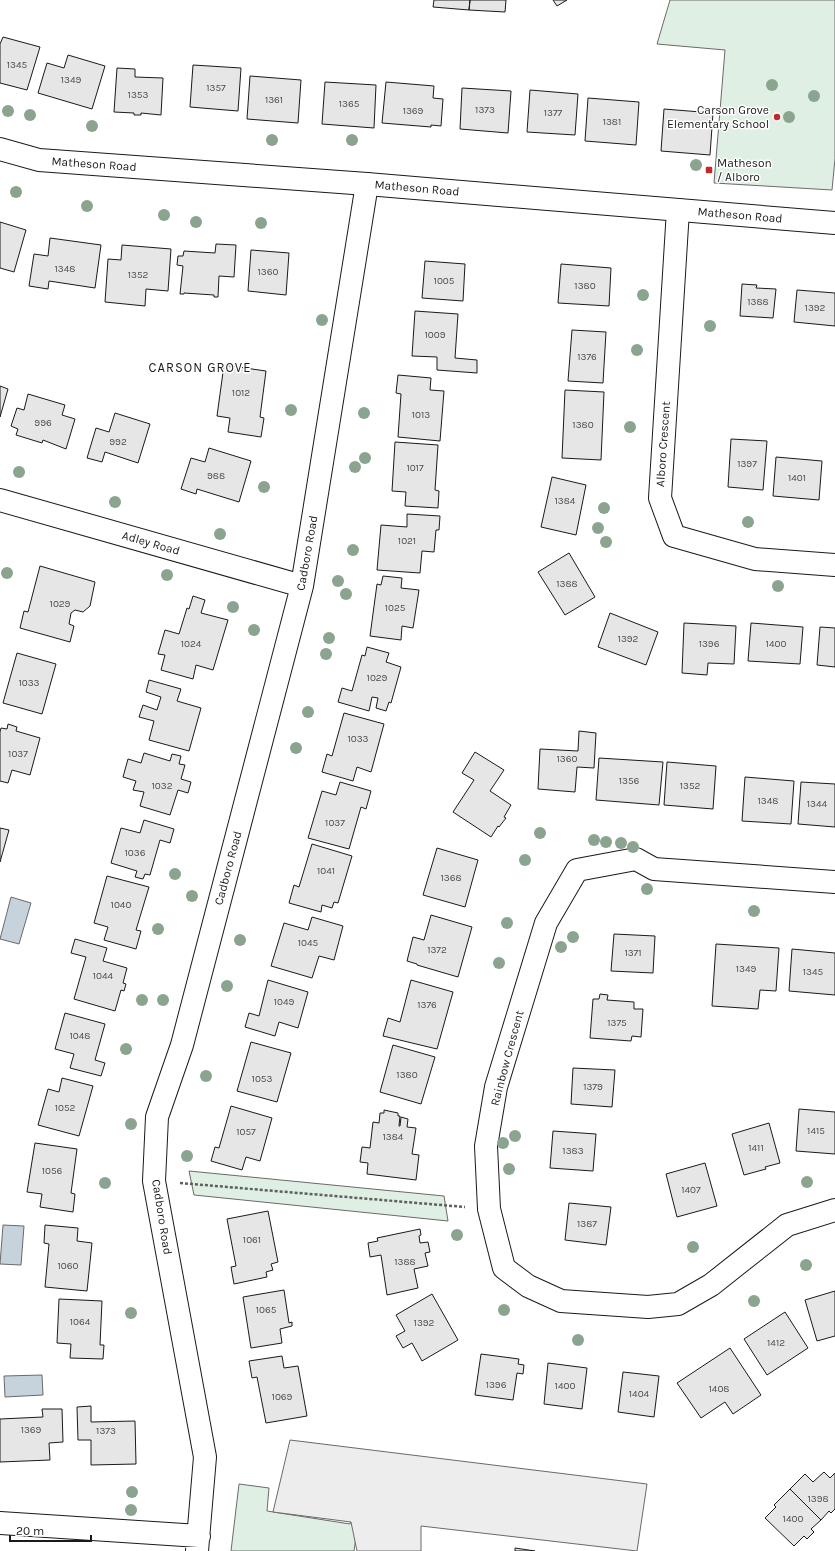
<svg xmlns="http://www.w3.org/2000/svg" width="835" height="1551" viewBox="0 0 835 1551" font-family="Karla,sans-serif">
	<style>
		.green { fill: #e0efe3; stroke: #6a6a6a }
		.parking { fill: #ededed; stroke: #6a6a6a }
		.water { fill: #c6d2dc; stroke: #6a6a6a }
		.building { fill: #e6e6e6; stroke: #1a1a1a }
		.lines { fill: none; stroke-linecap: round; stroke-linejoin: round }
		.minor-casing { stroke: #1a1a1a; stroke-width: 24 }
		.tertiary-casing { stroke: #1a1a1a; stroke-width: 24 }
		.path { stroke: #5f5f5f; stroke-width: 2.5; stroke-dasharray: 3 2; stroke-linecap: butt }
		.minor { stroke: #fff; stroke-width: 22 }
		.tertiary { stroke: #fff; stroke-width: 22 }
		.tree { fill: #8aa48f }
		.poi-dot { fill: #c62828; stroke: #fff; stroke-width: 1.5 }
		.labels { text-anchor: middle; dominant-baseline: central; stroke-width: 3; stroke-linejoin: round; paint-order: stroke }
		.number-label { font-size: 10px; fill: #4d4d4d }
		.poi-label { font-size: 12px; fill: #1a1a1a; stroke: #fff; text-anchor: end }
		.street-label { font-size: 12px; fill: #1a1a1a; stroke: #fff }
		.neighbourhood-label { font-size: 13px; letter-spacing: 1px; fill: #1a1a1a; stroke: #fff }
	</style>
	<rect width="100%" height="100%" fill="#fff"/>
	<path class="green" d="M670,0h165v159l-3,31 -118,-7 11,-133 -68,-6z
		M189,1171l255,25 4,25 -254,-26z
		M239,1484l30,4 -2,23 83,13 5,-24 1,37 -2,14h-123z"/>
	<path class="parking" d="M290,1440l357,44 -10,67 -216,-25v25h-64l-6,-29 -78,-10z"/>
	<path class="water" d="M11,897l20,6 -12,41 -19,-5z
		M3,1225l21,1 -3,39 -21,-1z
		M42,1375l1,20 -38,2 -1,-21z"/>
	<path class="building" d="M434,0h36l-1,10 -36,-3z
		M470,0h36l-1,12 -36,-2z
		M553,0h14l-10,6z
		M3,37l37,10 -13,43 -27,-7v-39z
		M68,55l37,11 -13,43 -54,-16 9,-30 17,5z
		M193,65l48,3 -3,43 -48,-4z
		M117,68l18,1v8l28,1 -2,37 -20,-2v2h-7v-2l-20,-1z
		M250,76l51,4 -3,43 -51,-4z
		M325,82l51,3 -2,43 -52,-4z
		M386,82l48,4 -1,12 10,1 -2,27 -10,-1v2l-49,-4z
		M462,88l49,3 -3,42 -48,-4z
		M530,90l48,4 -3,41 -48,-3z
		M588,98l51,4 -3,43 -51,-4z
		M664,109l49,4 -3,42 -49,-4z
		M0,222l26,8 -12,42 -14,-4z
		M50,238l51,7 -6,43 -46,-7 -1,8 -19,-3 5,-32 14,2z
		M216,244l20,1 -2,32 -15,-1 -1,21h-4v-2l-30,-2v1h-4l3,-28 -6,-1 1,-9h5l1,-5 31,2z
		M122,245l49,4 -3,42 -22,-2 -1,17 -40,-4 3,-43 13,1z
		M251,250l38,3 -3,42 -38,-4z
		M425,261l40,3 -2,37 -41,-3z
		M561,264l50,4 -2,38 -51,-3z
		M742,284l15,1 -1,3 20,1 -3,29 -33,-2z
		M797,290l38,3v33l-41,-4z
		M415,311l43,3 -3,44 22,2v13l-40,-3v-13l-25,-1z
		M572,330l34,2 -3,51 -35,-2z
		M224,365l42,6 -6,46 4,1 -3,19 -33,-5 2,-14 -13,-2z
		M398,375l33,3 -1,12 14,1 -4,50 -42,-4 3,-43 -5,-1z
		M0,386l8,3 -8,28z
		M565,390l39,2 -3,68 -39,-2z
		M28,394l37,11 -3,10 13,4 -9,30 -23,-9 -1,3 -26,-8 2,-6 -7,-3 6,-18 7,2z
		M115,413l35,11 -12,39 -33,-11 -3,10 -15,-4 9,-30 13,4z
		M731,439l36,2 -4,49 -35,-3z
		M395,442l43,3 -3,45 4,1 -1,17 -33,-2 1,-14 -14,-1z
		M209,448l42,13 -12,41 -42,-13 -1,5 -15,-5 10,-31 14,4z
		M776,457l46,4 -3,39 -46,-4z
		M552,477l34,8 -10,50 -35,-8z
		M407,514l33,2 -1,14h-3l-2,22 -12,-1 -2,22 -43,-3 4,-45 26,2z
		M569,553l26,44 -30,18 -27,-43z
		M40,566l55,16 -5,24 -7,6 -8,-2 -4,3 -2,11 5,2 -4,16 -50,-14 4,-17 4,1z
		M383,576l19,2 -1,10 18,2 -6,38 -11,-2 -1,14 -31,-4 7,-52 4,1z
		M193,596l12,4 -4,13 27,7 -15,50 -17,-5 -3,14 -32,-9 4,-15 -7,-1 7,-24 14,4 8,-26 2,1z
		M610,613l48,19 -12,33 -48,-18z
		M684,623l52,3 -2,38 -26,-1 -1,12 -25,-2z
		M751,623l52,4 -3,37 -52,-3z
		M820,627l15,1v39l-18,-2z
		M367,647l22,6 -3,9 15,5 -10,36 -2,-1 -3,9 -10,-3 2,-10 -6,-1 -3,14 -31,-9 4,-14 10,3 10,-36 3,1z
		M17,653l39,11 -14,50 -39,-11z
		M149,680l32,9 -4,12 24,7 -12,43 -40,-11 5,-19 -15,-4 4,-12 14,5 4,-13 -15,-5z
		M344,713l40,11 -13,48 -14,-5 -4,14 -31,-9 5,-18 5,2z
		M8,724l9,3 -1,4 24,7 -10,37 -18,-5 -4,13 -8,-2v-49l1,-4 6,1z
		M579,731l17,2 -2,35 -17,-1 -2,25 -37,-3 2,-40 38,2z
		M475,752l29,18 -14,21 21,14 -7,12 2,1 -7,9 -1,-1 -7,11 -38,-25 21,-32 -12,-7z
		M144,753l26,8 2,-7 9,2 -2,8 6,1 -4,14 10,3 -3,11 -10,-3 -8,25 -30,-9 4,-14 -11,-2 3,-9 -13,-4 5,-18 13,4z
		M599,758l64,4 -4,43 -63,-5z
		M667,762l49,4 -3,43 -49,-4z
		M745,777l49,4 -3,43 -49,-3z
		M340,782l31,9 -5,18 -5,-2 -12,42 -41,-11 14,-47 14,4z
		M801,782l34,2v43l-37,-3z
		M144,820l30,9 -4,14 -10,-3 -10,35 -5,-1 -2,5 -8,-2 2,-6 -26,-8 10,-35 19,5z
		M0,828l9,2 -9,32z
		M312,844l40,12 -14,47 -4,-1 -2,6 -10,-3 -1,7 -32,-9 5,-18 5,2z
		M437,848l41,12 -13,47 -42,-12z
		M107,876l42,11 -13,43 5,1 -5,18 -32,-9 4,-13 -14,-4z
		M431,915l41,12 -14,50 -41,-12v-1l-10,-3 6,-24 11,3z
		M312,917l31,9 -9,34 -15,-4 -7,22 -41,-12 13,-43 24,7z
		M614,934l41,2 -2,37 -42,-2z
		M75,939l32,9 -4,13 24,7 -4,15 3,1 -2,7 -3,-1 -6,21 -41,-12 12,-42 -15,-4z
		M716,944l63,4 -3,43 -16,-1 -2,19 -46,-3z
		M792,949l43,4v42l-46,-4z
		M268,980l40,12 -10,36 -19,-6 -4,14 -30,-9 4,-14 10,3z
		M411,980l42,12 -16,57 -54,-13 5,-18 12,4z
		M600,994l8,1 -1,5 27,2v7h9l-2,28 -9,-1 -1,5 -41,-3 3,-39h6z
		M65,1013l40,11 -10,36 10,3 -4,13 -31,-8 4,-14 -19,-5z
		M251,1042l40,11 -14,49 -40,-11z
		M393,1045l42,12 -14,47 -41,-12z
		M573,1068l42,2 -3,37 -41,-3z
		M62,1078l31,8 -14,50 -41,-11 10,-36 11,3z
		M231,1106l41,12 -12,43 -14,-4 -4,13 -31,-9 4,-14 4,1z
		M799,1109l36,3v42l-39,-3z
		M384,1110l14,3v3h2l-1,10h1l1,-9 7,2 -1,8 9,1 -4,26 7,1 -3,25 -49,-6 1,-11 -8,-1 2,-15 8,1 3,-26 6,1 1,-10h4z
		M769,1123l11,40 -15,4 1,2 -22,6 -12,-41z
		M553,1131l43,3 -3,37 -43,-3z
		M35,1143l42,6 -6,44 4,1 -2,18 -33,-5 2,-13 -15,-2z
		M705,1163l12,43 -40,11 -11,-43z
		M569,1203l42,4 -5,38 -41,-5z
		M268,1211l10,51 -7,2 2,6 -7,2 1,5 -33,7 -3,-17 5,-1 -9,-47z
		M45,1225l33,3 -1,13 15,2 -5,48 -42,-4 4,-43 -5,-1z
		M420,1229l1,6 -2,1 1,7 8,-1 2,10 -5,1 3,13 -14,3 4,19 -31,7 -6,-40 -11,2 -2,-14 10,-2 -1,-3z
		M284,1290l5,33 3,-1v4l-12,3 2,14 -31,5 -8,-51z
		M835,1291v45l-18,5 -12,-41z
		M432,1294l26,46 -36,21 -10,-18 -9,5 -7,-12 9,-5 -9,-16z
		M59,1299l43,2 -2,44h4l-1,14 -33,-1 1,-14 -14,-1z
		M785,1312l23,36 -41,27 -23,-36z
		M730,1348l31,47 -28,19 -8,-12 -24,16 -24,-35z
		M481,1354l38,5 -1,5 6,1 -1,9 -6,-1 -4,27 -38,-5z
		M282,1356l2,12 14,-2 9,50 -41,7 -9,-46 -5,1 -3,-17z
		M548,1363l39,5 -5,41 -38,-5z
		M623,1372l36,4 -5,41 -36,-5z
		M91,1406v16l44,-1 1,43 -45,1v-25h-13l-1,-33z
		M42,1409h20l1,33 -14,1 1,17 -50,2v-43l43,-2z
		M824,1472l6,6 5,-5v36l-4,4 -2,-2 -8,9 -31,-31 15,-15 8,8z
		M790,1489l31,31 -10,9 3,3 -7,7 -3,-3 -10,10 -29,-28 11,-11 -2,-2z
		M515,1548l20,3h-20z"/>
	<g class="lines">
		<g class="minor-casing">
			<path id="minor" d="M678,210l-18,288 14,38 81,23 80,6
				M0,500l302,86
				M835,882l-181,-13 -18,-10 -59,11 -31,53 -50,164 -10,59 3,63 15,59 24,18 33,15 87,6 30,-3 33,-19 76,-60 48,-15
				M0,1523l199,13
				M197,1551l8,-94 -51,-276 3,-64 25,-72 120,-459 65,-402"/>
		</g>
		<g class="tertiary-casing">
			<path id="tertiary" d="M0,149l39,11 328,24 468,39"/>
		</g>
		<path class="path" d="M180,1183l285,24"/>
		<use href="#minor" class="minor"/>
		<use href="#tertiary" class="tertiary"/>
	</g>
	<g class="tree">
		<circle cx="772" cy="85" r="6"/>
		<circle cx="814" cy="96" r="6"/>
		<circle cx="8" cy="111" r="6"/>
		<circle cx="30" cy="115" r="6"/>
		<circle cx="789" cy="117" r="6"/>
		<circle cx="92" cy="126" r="6"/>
		<circle cx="272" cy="140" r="6"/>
		<circle cx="352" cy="140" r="6"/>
		<circle cx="696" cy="165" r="6"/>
		<circle cx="16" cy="192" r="6"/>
		<circle cx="87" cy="206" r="6"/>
		<circle cx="164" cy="215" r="6"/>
		<circle cx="196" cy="222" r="6"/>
		<circle cx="261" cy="223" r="6"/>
		<circle cx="643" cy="295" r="6"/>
		<circle cx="322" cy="320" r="6"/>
		<circle cx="710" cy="326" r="6"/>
		<circle cx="637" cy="350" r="6"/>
		<circle cx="291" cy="410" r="6"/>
		<circle cx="364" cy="413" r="6"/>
		<circle cx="630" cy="427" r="6"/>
		<circle cx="365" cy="458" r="6"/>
		<circle cx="355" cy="467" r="6"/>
		<circle cx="19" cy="472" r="6"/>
		<circle cx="264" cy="487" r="6"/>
		<circle cx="115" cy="502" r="6"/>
		<circle cx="604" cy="508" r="6"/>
		<circle cx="748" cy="522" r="6"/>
		<circle cx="598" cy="528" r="6"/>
		<circle cx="220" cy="534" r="6"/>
		<circle cx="606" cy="542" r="6"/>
		<circle cx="353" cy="550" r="6"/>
		<circle cx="7" cy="573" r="6"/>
		<circle cx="167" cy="575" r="6"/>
		<circle cx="338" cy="581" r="6"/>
		<circle cx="778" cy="586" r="6"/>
		<circle cx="346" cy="594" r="6"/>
		<circle cx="233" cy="607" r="6"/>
		<circle cx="254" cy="630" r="6"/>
		<circle cx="329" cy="638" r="6"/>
		<circle cx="326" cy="654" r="6"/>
		<circle cx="308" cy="712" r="6"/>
		<circle cx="296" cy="748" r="6"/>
		<circle cx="540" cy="833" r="6"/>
		<circle cx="594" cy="840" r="6"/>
		<circle cx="606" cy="842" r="6"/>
		<circle cx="621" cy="843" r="6"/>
		<circle cx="633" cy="847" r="6"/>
		<circle cx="525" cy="860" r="6"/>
		<circle cx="175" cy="874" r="6"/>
		<circle cx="647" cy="889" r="6"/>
		<circle cx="192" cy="896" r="6"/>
		<circle cx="754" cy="911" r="6"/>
		<circle cx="507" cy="923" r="6"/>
		<circle cx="158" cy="929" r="6"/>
		<circle cx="573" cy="937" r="6"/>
		<circle cx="240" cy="940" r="6"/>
		<circle cx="561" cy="947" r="6"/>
		<circle cx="499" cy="963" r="6"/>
		<circle cx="227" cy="986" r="6"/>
		<circle cx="142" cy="1000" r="6"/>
		<circle cx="163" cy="1000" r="6"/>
		<circle cx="126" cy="1049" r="6"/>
		<circle cx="206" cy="1076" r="6"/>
		<circle cx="131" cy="1124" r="6"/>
		<circle cx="515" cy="1136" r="6"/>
		<circle cx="503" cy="1143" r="6"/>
		<circle cx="187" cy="1156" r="6"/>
		<circle cx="509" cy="1169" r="6"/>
		<circle cx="807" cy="1182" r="6"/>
		<circle cx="105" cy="1183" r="6"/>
		<circle cx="457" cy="1235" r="6"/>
		<circle cx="693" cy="1247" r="6"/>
		<circle cx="806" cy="1265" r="6"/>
		<circle cx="754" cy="1301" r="6"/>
		<circle cx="504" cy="1310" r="6"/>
		<circle cx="131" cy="1313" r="6"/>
		<circle cx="578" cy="1340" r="6"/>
		<circle cx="132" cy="1492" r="6"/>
		<circle cx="131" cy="1510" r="6"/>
	</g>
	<g class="poi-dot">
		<circle cx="777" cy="117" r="4"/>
		<rect x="705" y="166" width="8" height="8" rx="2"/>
	</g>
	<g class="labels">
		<g class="number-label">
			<text x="17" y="65">1345</text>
			<text x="71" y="80">1349</text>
			<text x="216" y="88">1357</text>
			<text x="138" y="95">1353</text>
			<text x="274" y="100">1361</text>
			<text x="349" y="104">1365</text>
			<text x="485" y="110">1373</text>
			<text x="413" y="111">1369</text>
			<text x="553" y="113">1377</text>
			<text x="612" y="122">1381</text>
			<text x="65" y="269">1348</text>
			<text x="268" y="272">1360</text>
			<text x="138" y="275">1352</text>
			<text x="444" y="281">1005</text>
			<text x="585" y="286">1380</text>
			<text x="758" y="302">1388</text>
			<text x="815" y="308">1392</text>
			<text x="435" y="335">1009</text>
			<text x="587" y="357">1376</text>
			<text x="241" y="393">1012</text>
			<text x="421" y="415">1013</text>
			<text x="43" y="423">996</text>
			<text x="583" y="425">1380</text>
			<text x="118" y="442">992</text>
			<text x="747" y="464">1397</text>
			<text x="415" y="468">1017</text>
			<text x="216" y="476">988</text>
			<text x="797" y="478">1401</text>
			<text x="565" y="501">1384</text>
			<text x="407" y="541">1021</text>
			<text x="567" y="584">1388</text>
			<text x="60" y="604">1029</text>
			<text x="395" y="608">1025</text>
			<text x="628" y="639">1392</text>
			<text x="191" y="644">1024</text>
			<text x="709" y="644">1396</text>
			<text x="776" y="644">1400</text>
			<text x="377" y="678">1029</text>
			<text x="29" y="683">1033</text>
			<text x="358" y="739">1033</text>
			<text x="18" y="754">1037</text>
			<text x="567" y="759">1360</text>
			<text x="629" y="781">1356</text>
			<text x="162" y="786">1032</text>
			<text x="690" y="786">1352</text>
			<text x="768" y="801">1348</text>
			<text x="817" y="804">1344</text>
			<text x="335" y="823">1037</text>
			<text x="135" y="853">1036</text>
			<text x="326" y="871">1041</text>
			<text x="451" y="878">1368</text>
			<text x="121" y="905">1040</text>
			<text x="308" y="943">1045</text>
			<text x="437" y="950">1372</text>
			<text x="633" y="953">1371</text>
			<text x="746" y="969">1349</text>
			<text x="813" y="972">1345</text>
			<text x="103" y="976">1044</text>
			<text x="284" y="1002">1049</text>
			<text x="427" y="1005">1376</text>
			<text x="617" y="1023">1375</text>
			<text x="80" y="1036">1048</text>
			<text x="407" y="1075">1380</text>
			<text x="262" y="1079">1053</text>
			<text x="593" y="1087">1379</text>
			<text x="65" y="1108">1052</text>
			<text x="816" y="1131">1415</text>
			<text x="246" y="1132">1057</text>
			<text x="393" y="1137">1384</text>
			<text x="756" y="1148">1411</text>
			<text x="573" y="1151">1383</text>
			<text x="52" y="1171">1056</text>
			<text x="691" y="1190">1407</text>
			<text x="587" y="1224">1387</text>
			<text x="252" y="1240">1061</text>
			<text x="405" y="1262">1388</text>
			<text x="68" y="1266">1060</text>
			<text x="266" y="1310">1065</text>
			<text x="80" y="1322">1064</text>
			<text x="424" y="1323">1392</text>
			<text x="776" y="1343">1412</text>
			<text x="496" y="1385">1396</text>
			<text x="565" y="1386">1400</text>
			<text x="719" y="1389">1408</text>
			<text x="639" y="1394">1404</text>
			<text x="282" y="1397">1069</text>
			<text x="31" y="1430">1369</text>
			<text x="106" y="1431">1373</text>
			<text x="818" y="1499">1398</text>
			<text x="793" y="1519">1400</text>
		</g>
		<g class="poi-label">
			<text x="769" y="110">Carson Grove<tspan x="769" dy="14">Elementary School</tspan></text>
			<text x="717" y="163" text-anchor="start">Matheson<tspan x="717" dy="14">/ Alboro</tspan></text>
		</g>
		<g class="street-label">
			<text transform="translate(94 164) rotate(4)">Matheson Road</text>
			<text transform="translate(417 188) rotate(5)">Matheson Road</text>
			<text transform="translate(740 215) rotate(5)">Matheson Road</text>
			<text transform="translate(663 444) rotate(-86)">Alboro Crescent</text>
			<text transform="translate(151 543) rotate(16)">Adley Road</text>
			<text transform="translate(307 553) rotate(-80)">Cadboro Road</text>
			<text transform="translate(228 868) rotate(-75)">Cadboro Road</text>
			<text transform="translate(507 1058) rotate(-75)">Rainbow Crescent</text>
			<text transform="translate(162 1217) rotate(81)">Cadboro Road</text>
		</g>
		<g class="neighbourhood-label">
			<text x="200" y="367">CARSON GROVE</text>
		</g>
	</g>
	<path d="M10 1535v6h81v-6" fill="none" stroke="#1a1a1a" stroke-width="2"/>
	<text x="16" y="1535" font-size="12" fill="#1a1a1a" stroke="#ffffff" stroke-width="3" paint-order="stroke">20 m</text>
</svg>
